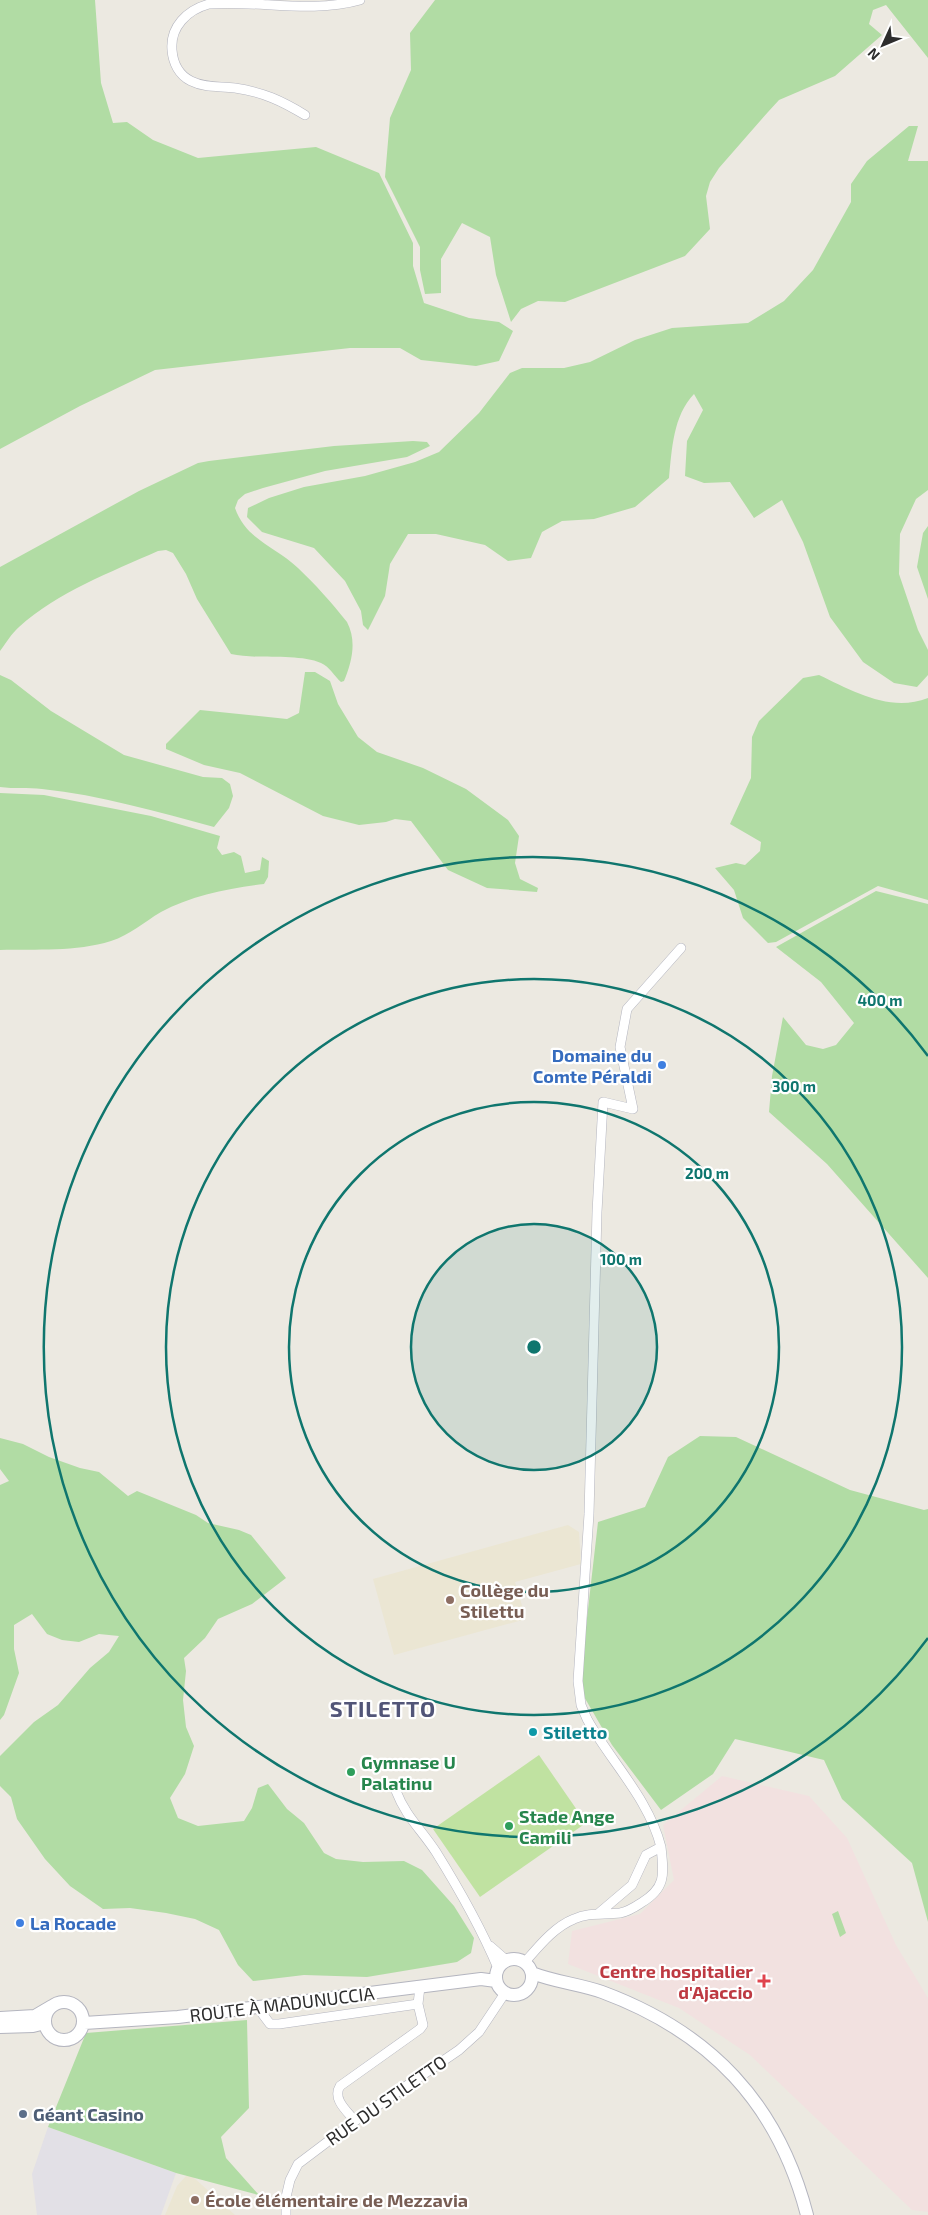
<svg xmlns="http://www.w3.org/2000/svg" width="928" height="2215" viewBox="0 0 928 2215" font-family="'Exo 2',sans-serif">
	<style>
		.industrial { fill: #e2e0e6 }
		.education { fill: #ebe6d3 }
		.medical { fill: #f2e1e0 }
		.green { fill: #b1dca4 }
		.pitch { fill: #c0e2a1 }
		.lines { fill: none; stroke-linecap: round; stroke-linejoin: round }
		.minor-casing { stroke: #b4b5bf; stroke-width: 10 }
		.secondary-casing { stroke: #b4b5bf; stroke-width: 14 }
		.minor { stroke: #fff; stroke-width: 9 }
		.secondary { stroke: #fff; stroke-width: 12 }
		.ring { fill: none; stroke: #0f766e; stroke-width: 2.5 }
		.shop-dot { fill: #3f7fe0; stroke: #fff; stroke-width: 2 }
		.education-dot { fill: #8d6e63; stroke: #fff; stroke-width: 2 }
		.culture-dot { fill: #0f9aa8; stroke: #fff; stroke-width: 2 }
		.leisure-dot { fill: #2e9e5b; stroke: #fff; stroke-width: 2 }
		.health-dot { fill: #e0444e; stroke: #fff; stroke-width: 2 }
		.service-dot { fill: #5c6f8a; stroke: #fff; stroke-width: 2 }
		.labels { text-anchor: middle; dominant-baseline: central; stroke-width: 4.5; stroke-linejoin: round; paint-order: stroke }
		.shop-label { font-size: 18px; font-weight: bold; fill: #366cbe; stroke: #fff; text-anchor: end }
		.education-label { font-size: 18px; font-weight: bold; fill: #785e54; stroke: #fff; text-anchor: start }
		.culture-label { font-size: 18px; font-weight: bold; fill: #0d838f; stroke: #fff; text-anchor: start }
		.leisure-label { font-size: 18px; font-weight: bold; fill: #27864d; stroke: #fff; text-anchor: start }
		.health-label { font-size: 18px; font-weight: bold; fill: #be3a42; stroke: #fff; text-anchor: end }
		.street-label { font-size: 18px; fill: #2d2d2d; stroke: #fff }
		.service-label { font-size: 18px; font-weight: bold; fill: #4e5e75; stroke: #fff; text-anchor: start }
		.district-label { font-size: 22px; font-weight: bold; letter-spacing: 1px; fill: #525578; stroke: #fff }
		.centre { fill: #0f766e; stroke: #fff; stroke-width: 2.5 }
		.ring-label { font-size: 15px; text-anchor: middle; font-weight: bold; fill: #0f766e; stroke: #fff; stroke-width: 4.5; stroke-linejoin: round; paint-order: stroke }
	</style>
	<rect width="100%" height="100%" fill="#ece9e1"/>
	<path class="industrial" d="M48,2127l128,46 -15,42h-124l-5,-41z"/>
	<path class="education" d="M568,1525l11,7 2,32 -66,18 11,37 -132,36 -21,-76z
		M186,2176h6l43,39h-70l12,-29z"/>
	<path class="medical" d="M722,1776l87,20 38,42 49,107 32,53v214l-16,-2 -162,-155 -71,-47 -111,-44 4,-33 68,-17 34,-34 -11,-55z"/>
	<path class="green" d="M0,0h95l6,83 12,40 14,-1 26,18 45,18 118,-11 63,26 34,70v23l11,37 45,15 30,4 14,9 -14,30 -23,5 -55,-6 -21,-12h-50l-195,22 -75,36 -80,43z
		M435,0h493v58l-42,-53 -13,5 -4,14 13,11 -47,41 -56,24 -11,12 -49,56 -9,14 -4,14 4,33 -25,27 -120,46 -27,-1 -17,8 -10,13 -15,-47 -6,-38 -28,-14 -21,36v34l-16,1 -5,-24v-23l-35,-70 5,-59 21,-48 -1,-37z
		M909,126h9l-10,35h20v329l-12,9 -16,35 -1,40 19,56 10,20v25l-11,12 -23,-4 -31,-21 -33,-45 -27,-75 -21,-42 -28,18 -24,-36 -26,1 -19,-7 2,-35 16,-31 -9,-16c-21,22 -22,55 -25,84l-34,29 -41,12 -32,2 -20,11 -11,26 -23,3 -23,-16 -49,-11h-28l-18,30 -5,32 -17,34 -5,-5 -2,-14 -16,-30 -31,-33 -52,-16 -15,-15 1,-9 21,-10 35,-11 61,-11 50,-14 24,-10 40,-39 31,-40 12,-5h42l26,-6 45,-22 37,-12 76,-5 36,-22 29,-31 38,-68v-18l16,-23z
		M413,441l14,1 3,4 -23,11 -82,14 -62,17 -18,6 -7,6 -3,8c11,32 40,38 63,60 17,16 34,35 49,54 10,19 5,40 -3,59l-3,1c-7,-6 -11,-15 -20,-19 -23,-10 -63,-3 -90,-9l-34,-55 -11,-25 -13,-21 -7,-3 -8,1c-47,21 -100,41 -139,76 -7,6 -13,16 -19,24v-84l139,-76 59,-28 11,-2 125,-15z
		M928,526v73l-11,-32 6,-34z
		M305,672h10l15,9 8,23 20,33 19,15 46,16 43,21 42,31 11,16 -4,27 5,16 18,9 -1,4 -50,-4 -39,-18 -37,-49 -16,-2 -9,3 -27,3 -36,-9 -83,-43 -36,-8 -38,-16v-5l34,-34 87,9 12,-6z
		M0,675l11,5 40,31 73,44 79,22 19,1 8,6 3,12 -4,12 -15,19c-56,-15 -114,-32 -172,-38 -14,-2 -28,0 -42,-2z
		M819,675c34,16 71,38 109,23v202l-50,-14 -102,56 -8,1 -25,-25 -9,-28 -19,-22 21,-5 9,2 15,-14 1,-9 -31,-18 21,-46 1,-41 7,-16 44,-43z
		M0,793l44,2 107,21 69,20 -3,12 5,7 12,-3 7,4 4,17 15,-3 2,-13 7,4 -1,16 -4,7c-34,4 -74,12 -103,28 -17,10 -31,23 -50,29 -35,11 -75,8 -111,9z
		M876,891l52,13v374l-101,-114 -58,-52 3,-36 11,-59 23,28 17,4 13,-4 18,-22 -33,-41 -45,-35z
		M700,1436l36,1 114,53 74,20 4,-1v413l-16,-59 -70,-64 -18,-39 -89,-21 -22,35 -52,36 -49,-65 -33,-57 19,-166 47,-15 23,-50z
		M0,1438l23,6 26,13 31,11 19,4 29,24 9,-5 59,24 12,8 31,7 12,5 35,43 -34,26 -34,15 -13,19 -21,20 2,13 -3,29 3,27 8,19 -9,28 -15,24 8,20 20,8 46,-5 8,-13 6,-20 10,-4 19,25 17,14 20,30 12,6 27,3 41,-1 18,9 32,36 20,32 -3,15 -14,9 -90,15 -63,-2 -51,6 -15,-16 -19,-35 -24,-11 -29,-6 -36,-5 -27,1 -33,-23 -25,-27 -28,-40 -6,-22 -11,-11v-30l34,-34 24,-17 32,-37 19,-16 10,-16 -20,-2 -20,8 -17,-2 -15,-6 -15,-20 -18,11v24l5,24 -15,42 -4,5v-235l9,-4 -9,-12z
		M838,1911l8,22 -6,4 -8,-23z
		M247,2020l2,88 -28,29 5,21 33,37 -83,-22 -128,-46 38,-94z"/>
	<path class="pitch" d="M539,1755l47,68 -106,74 -47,-68z"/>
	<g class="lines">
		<g class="minor-casing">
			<path id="minor" d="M305,115c-23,-14 -42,-23 -70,-27 -15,-2 -30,0 -44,-7 -12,-6 -18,-18 -19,-31 -2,-23 15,-40 37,-46 49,-4 102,10 151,-4
				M396,1791c10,26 25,38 40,61 23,37 45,76 62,116
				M661,1847c-12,-48 -50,-85 -74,-128l-6,-14 -3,-24 11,-167 8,-302 6,-110 30,7 -13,-62 7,-38 54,-61
				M490,1946l16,14
				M525,1962c14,-16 29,-35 49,-43 15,-7 30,-4 46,-6 6,-1 15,-6 21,-10 25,-15 23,-28 20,-56l-15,8 -14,30 -33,28
				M258,2008l12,16h9l139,-20 2,-17
				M355,2121c-8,-10 -23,-22 -15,-35l80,-57 3,-4 -5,-21
				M286,2215v-18l4,-17 8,-16 57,-43 104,-71 20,-18 26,-39"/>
		</g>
		<g class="secondary-casing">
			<path id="secondary" d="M496 1977a18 18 0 1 1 36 0a18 18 0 1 1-36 0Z
				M532,1973c23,9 47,11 70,19 108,40 176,111 205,223
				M45 2021a19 19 0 1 1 38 0a19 19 0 1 1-38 0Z
				M0,2018l35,-2 17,-10
				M84,2023l94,-6 303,-38 15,2
				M0,2027l33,-1 12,-3"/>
		</g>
		<use href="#minor" class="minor"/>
		<use href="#secondary" class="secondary"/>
	</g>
	<circle cx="534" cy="1347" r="123" fill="#0f766e" fill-opacity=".12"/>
	<g class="ring">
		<circle cx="534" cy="1347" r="123"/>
		<circle cx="534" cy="1347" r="245"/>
		<circle cx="534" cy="1347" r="368"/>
		<path d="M928 1638A490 490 0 1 1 928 1056"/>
	</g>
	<g class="shop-dot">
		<circle cx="662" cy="1065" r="5"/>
		<circle cx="20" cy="1923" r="5"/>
	</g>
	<g class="education-dot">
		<circle cx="450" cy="1600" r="5"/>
		<circle cx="195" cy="2200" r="5"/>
	</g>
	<circle class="culture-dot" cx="533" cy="1732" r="5"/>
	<g class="leisure-dot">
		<circle cx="351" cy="1772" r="5"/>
		<circle cx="509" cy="1826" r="5"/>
	</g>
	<path class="health-dot" d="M761.5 1973.5h5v5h5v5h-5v5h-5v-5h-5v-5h5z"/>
	<circle class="service-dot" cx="23" cy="2114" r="5"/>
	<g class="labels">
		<g class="shop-label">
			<text x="652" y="1055">Domaine du<tspan x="652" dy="21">Comte Péraldi</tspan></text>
			<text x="30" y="1923" text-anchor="start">La Rocade</text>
		</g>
		<g class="education-label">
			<text x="460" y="1590">Collège du<tspan x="460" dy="21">Stilettu</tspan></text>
			<text x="205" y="2200">École élémentaire de Mezzavia</text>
		</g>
		<g class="culture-label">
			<text x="543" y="1732">Stiletto</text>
		</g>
		<g class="leisure-label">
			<text x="361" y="1762">Gymnase U<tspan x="361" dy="21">Palatinu</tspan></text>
			<text x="519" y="1816">Stade Ange<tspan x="519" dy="21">Camili</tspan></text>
		</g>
		<g class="health-label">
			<text x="753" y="1971">Centre hospitalier<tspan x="753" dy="21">d'Ajaccio</tspan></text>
		</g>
		<g class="street-label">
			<text transform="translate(282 2004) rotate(-7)">ROUTE À MADUNUCCIA</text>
			<text transform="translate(386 2100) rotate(-35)">RUE DU STILETTO</text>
		</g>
		<g class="service-label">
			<text x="33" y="2114">Géant Casino</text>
		</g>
		<g class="district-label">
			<text x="383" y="1708">STILETTO</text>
		</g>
	</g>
	<circle cx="534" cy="1347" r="8" class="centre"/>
	<g class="ring-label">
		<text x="880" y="1006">400 m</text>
		<text x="794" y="1092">300 m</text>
		<text x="707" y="1179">200 m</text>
		<text x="621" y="1265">100 m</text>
	</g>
	<g transform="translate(883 45) rotate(226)" stroke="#ffffff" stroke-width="4" paint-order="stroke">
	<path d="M0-4L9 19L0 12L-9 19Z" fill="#2d2d2d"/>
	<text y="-8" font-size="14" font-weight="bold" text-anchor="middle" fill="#2d2d2d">N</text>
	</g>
</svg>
